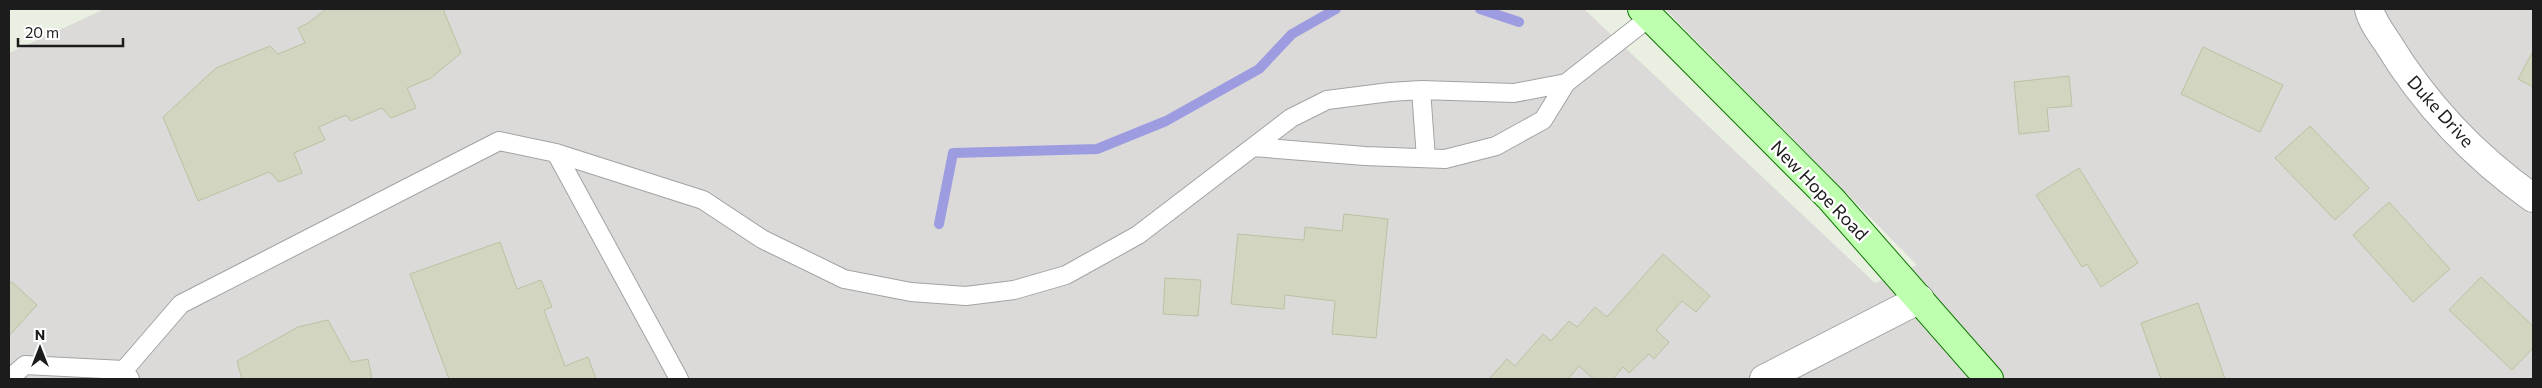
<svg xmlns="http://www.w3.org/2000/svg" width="2542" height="388" viewBox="0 0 2542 388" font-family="Commissioner,sans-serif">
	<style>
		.residential { fill: #dbdad9 }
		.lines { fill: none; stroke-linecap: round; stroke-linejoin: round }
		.stream { stroke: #9d9ce1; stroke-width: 10 }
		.building { fill: #d2d6c1; stroke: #bbc2a2 }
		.lane-casing { stroke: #a3a3a3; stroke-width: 20 }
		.street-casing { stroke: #a3a3a3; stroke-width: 30 }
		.secondary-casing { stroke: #0e7700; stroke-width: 30 }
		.lane { stroke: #fff; stroke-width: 18 }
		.street { stroke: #fff; stroke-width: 28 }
		.secondary { stroke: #bdffaf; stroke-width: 28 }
		.labels { text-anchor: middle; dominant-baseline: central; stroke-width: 5; stroke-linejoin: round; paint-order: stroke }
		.street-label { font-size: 18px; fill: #1c1c1c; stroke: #fff }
	</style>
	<rect width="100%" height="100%" fill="#e9efe1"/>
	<path class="residential" d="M105,9h1479l291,274 42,-18 -252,-256h868v370h-2524v-326z"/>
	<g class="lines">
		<path class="stream" d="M1480,9l39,13
			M939,224l14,-71 144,-4 69,-28 93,-52 33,-35 44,-25"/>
	</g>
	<path class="building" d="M326,9h117l18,44 -30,25 -24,10 9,20 -25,10 -9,-10 -31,13 -5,-6 -27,12 6,13 -31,13 8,20 -23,9 -10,-10 -71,29 -35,-84 53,-49 54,-22 8,8 27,-11 -7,-15 10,-5z
		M2203,47l80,38 -23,47 -79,-38z
		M2533,51v36l-15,-8z
		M2069,76l3,30 -25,2 2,23 -30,3 -5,-52z
		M2310,126l59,62 -34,32 -60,-62z
		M2079,168l59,95 -37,24 -14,-23 -5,3 -46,-72z
		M2389,202l61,67 -37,33 -60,-67z
		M1344,214l44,5 -12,119 -44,-4 3,-33 -50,-6 -1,14 -53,-5 7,-70 66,6 1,-13 37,4z
		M500,242l17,47 24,-9 11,27 -8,3 21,56 23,-9 8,22h-147l-39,-105z
		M1663,254l47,42 -14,16 -14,-11 -26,29 13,12 -15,17 -5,-5 -20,19 -6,-6 -10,12h-19l-15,-13 -11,13h-79l18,-20 8,7 28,-32 8,7 18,-20 8,6 18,-20 12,10z
		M2481,277l52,49v22l-21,22 -63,-60z
		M1165,278l36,2 -3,36 -35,-2z
		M12,282l25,23 -28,31v-51z
		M2198,303l27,76h-64l-20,-56z
		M328,320l23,42 17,-3 4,20h-130l-5,-18 61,-34z"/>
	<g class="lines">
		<g class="lane-casing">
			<path id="lane" d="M1421,90l5,68
				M1253,147l112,9 80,3 51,-13 47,-26 23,-37 84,-66
				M556,153l123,226
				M9,379l16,-14 99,5
				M130,379l-6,-9 57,-66 318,-163 57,12 147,47 59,39 82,40 67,13 55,4 48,-6 52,-15 72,-40 153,-117 36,-18 63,-8 31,-2 93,3 52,-10"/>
		</g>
		<g class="street-casing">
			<path id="street" d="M2369,9c3,12 11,23 18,33 37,61 88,115 146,156
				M1764,379l156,-80"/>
		</g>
		<g class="secondary-casing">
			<path id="secondary" d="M1642,9l189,190 158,180"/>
		</g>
		<use href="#lane" class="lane"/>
		<use href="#street" class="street"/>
		<use href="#secondary" class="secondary"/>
	</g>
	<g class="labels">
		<g class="street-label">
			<text transform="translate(2441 111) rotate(48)">Duke Drive</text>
			<text transform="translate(1820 190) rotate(46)">New Hope Road</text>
		</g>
	</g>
	<rect width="2542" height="388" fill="none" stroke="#1c1c1c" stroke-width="20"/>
	<g transform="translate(40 348)" stroke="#ffffff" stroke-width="4" paint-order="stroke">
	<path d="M0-4L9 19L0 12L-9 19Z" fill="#1c1c1c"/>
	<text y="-8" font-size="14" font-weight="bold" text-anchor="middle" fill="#1c1c1c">N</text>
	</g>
	<path d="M18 38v8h105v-8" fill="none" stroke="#1c1c1c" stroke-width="2.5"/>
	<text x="25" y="38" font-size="15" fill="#1c1c1c" stroke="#ffffff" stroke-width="4" paint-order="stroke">20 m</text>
</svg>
